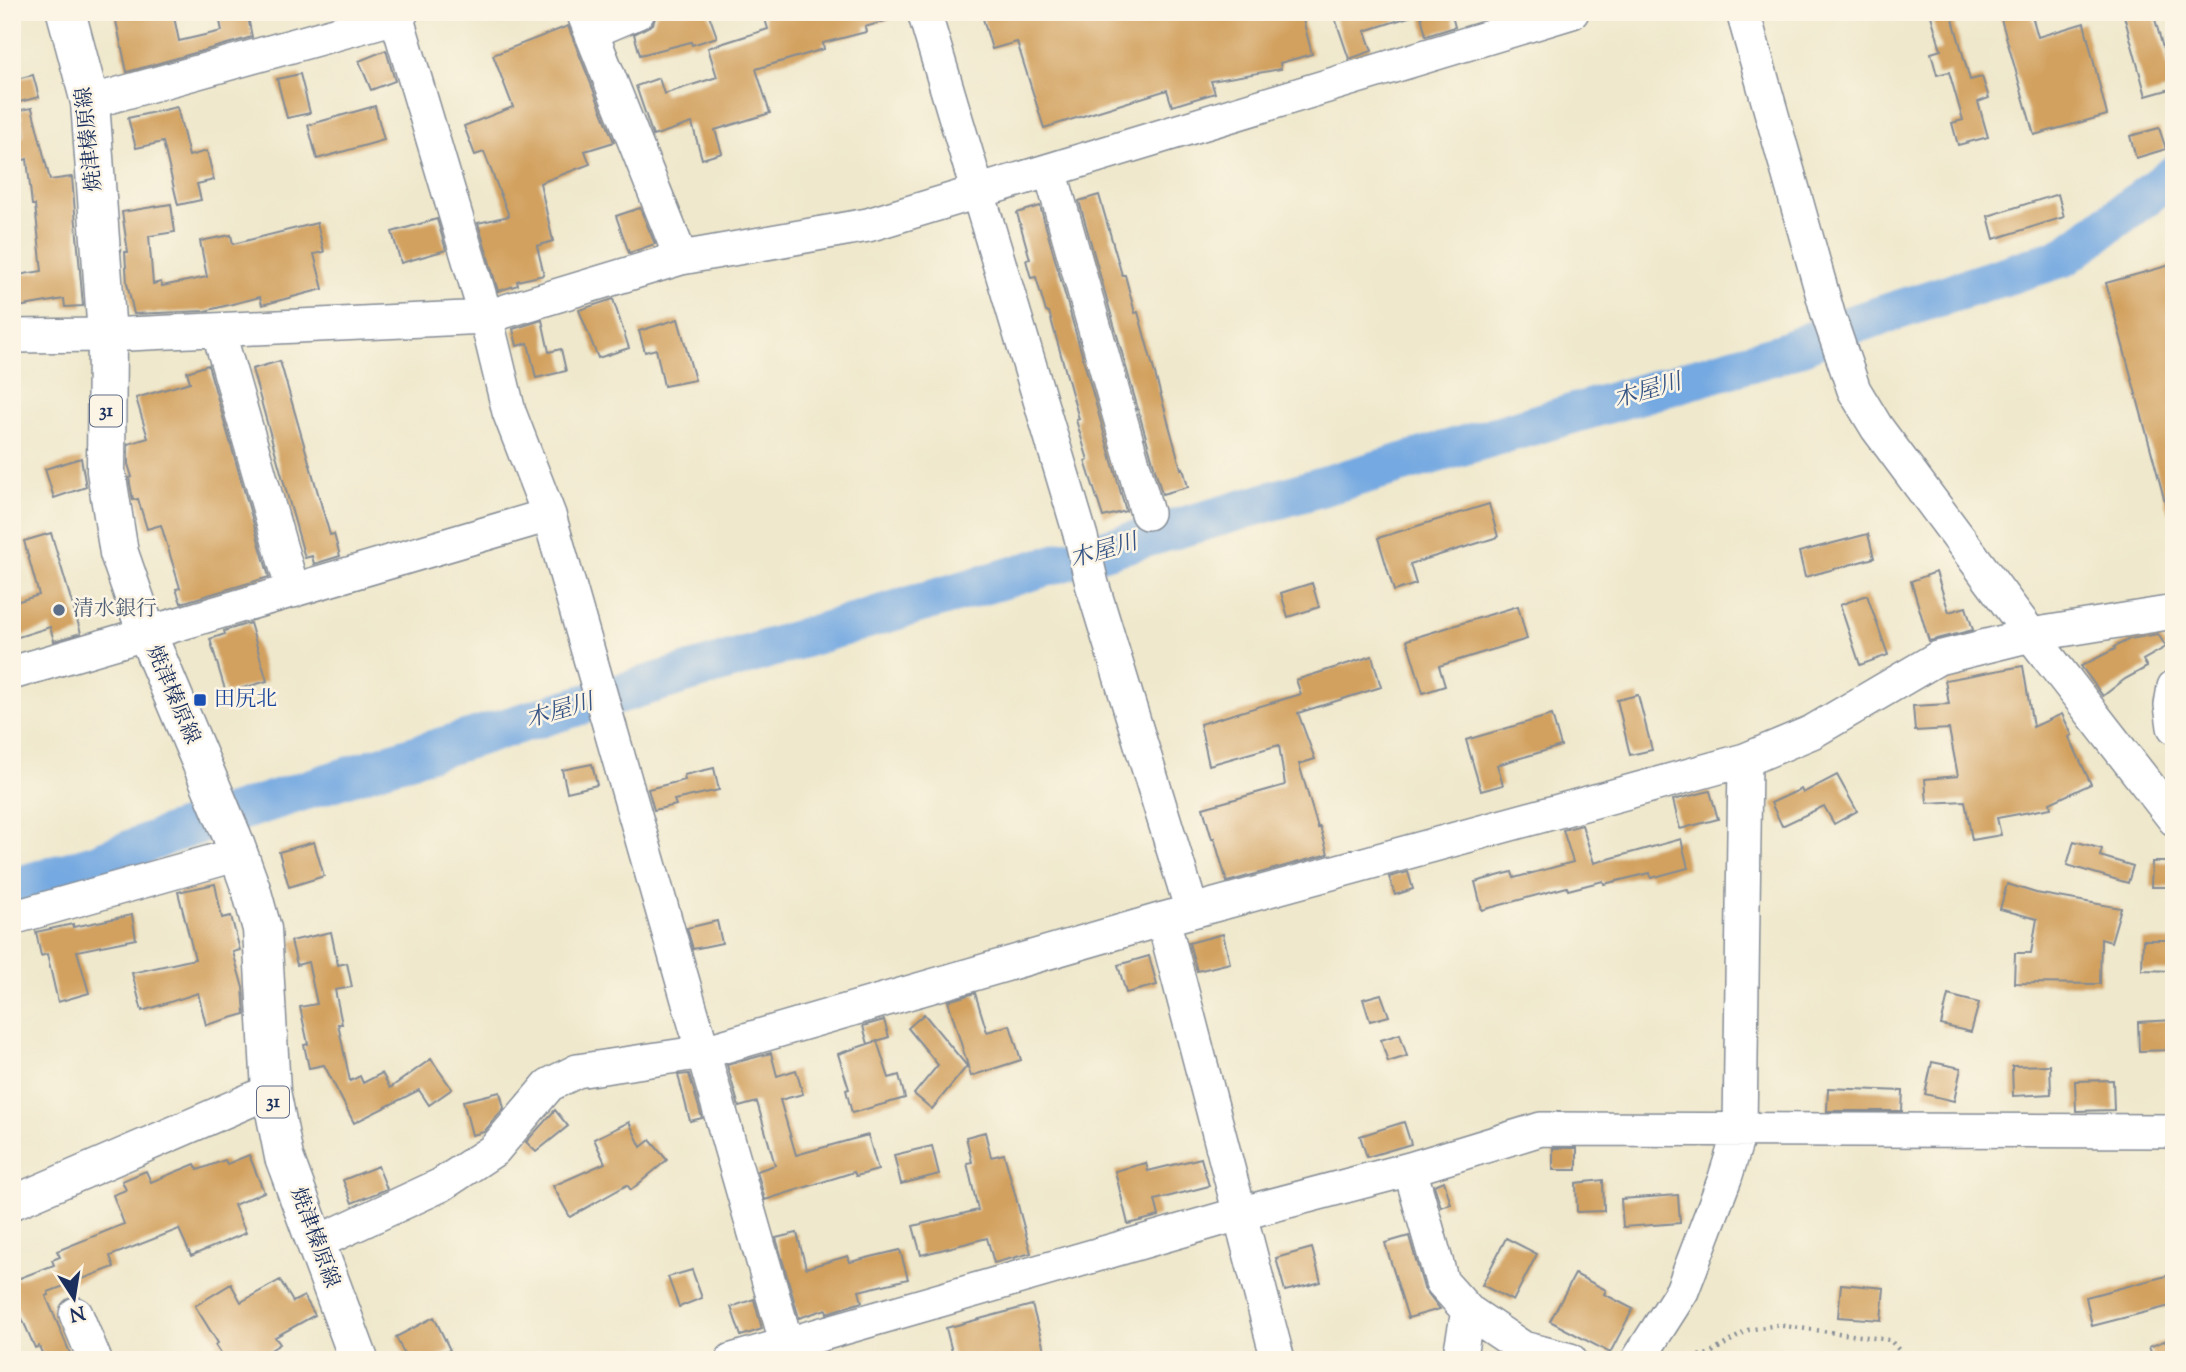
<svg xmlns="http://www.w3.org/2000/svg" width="2186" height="1372" viewBox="0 0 2186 1372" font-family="'Sorts Mill Goudy','Noto Serif JP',serif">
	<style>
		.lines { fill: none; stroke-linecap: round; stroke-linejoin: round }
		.river { stroke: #74a9e1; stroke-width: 40 }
		.building { fill: #d2a15f }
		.minor-casing { stroke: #858c95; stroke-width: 36 }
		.major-casing { stroke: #858c95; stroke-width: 41 }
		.path { stroke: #858c95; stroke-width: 4.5; stroke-dasharray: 2 5; stroke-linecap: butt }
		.minor { stroke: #fff; stroke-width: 33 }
		.major { stroke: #fff; stroke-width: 38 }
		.service-dot { fill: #5c6f8a; stroke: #fcf5e5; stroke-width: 2.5 }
		.transit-dot { fill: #1a4fb4; stroke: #fcf5e5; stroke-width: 2.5 }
		.labels { text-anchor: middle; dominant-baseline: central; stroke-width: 5; stroke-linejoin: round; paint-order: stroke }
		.shield { fill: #fcf5e5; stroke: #5e6a86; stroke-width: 2 }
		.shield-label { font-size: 19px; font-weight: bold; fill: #1b2f5e }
		.street-label { font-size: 21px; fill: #1b2f5e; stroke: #fcf5e5 }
		.service-label { font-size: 21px; fill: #4e5e75; stroke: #fcf5e5; text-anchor: start }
		.transit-label { font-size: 21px; fill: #164399; stroke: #fcf5e5; text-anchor: start }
		.water-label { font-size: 23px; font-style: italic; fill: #365485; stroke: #fcf5e5 }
	</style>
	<rect width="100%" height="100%" fill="#fcf5e5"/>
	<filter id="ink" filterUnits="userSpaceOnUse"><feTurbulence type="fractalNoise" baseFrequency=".0143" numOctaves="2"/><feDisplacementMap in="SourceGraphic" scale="14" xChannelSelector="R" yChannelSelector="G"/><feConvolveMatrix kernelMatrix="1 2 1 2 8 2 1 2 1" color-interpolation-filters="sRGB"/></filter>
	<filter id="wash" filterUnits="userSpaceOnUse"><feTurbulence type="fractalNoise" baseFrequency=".00686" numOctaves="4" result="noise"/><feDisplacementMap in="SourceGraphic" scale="28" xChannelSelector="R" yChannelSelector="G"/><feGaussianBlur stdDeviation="1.57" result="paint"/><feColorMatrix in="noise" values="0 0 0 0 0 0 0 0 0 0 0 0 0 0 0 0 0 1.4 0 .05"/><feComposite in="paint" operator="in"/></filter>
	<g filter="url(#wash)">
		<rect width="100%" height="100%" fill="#efe8cc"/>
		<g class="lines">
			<path class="river" d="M12,888l83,-24 77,-31 234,-75 494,-149 882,-256 69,-28 213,-68 110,-82"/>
		</g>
		<g id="blocks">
			<path class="building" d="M114,12h59l6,29 43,-10 -4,-19h29l5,25 -125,35z
				M657,12h51l9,25 -25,8 -1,-3 -51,13 -6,-21 19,-10z
				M763,12h136v5l-34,10 1,5 -43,11 1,6 -68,20 14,44 -55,17 7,23 -20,6 -10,-36 -39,13 -17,-50 23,-8 5,16 53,-17 -9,-29 60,-19z
				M981,12h320l11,42 -32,9 1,6 -70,12 4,12 -43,13 -5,-16 -123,38 -27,-86 -25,7z
				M1333,12h79v4l-47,15 7,20 -23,8z
				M1420,12h31l4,15 -29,9z
				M1930,12h21l19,68 12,-3 7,21 -11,4 10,35 -30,8 -6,-22 11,-3 -14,-48 -12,3 -6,-22 10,-3z
				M1999,12h32l7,25 46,-14 23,92 -73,20z
				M2123,12h30l21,76 -28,8z
				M568,26l46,116 -29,9 5,13 -50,19 13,58 -16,5 7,29 -27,6 1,4 -20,6 -20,-68 31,-7 -25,-64 -9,3 -11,-29 49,-19 -20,-52z
				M386,50l9,31 -24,9 -12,-29z
				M300,74l10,39 -23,5 -10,-39z
				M33,75l6,22 -27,7v-24z
				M375,106l9,34 -67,19 -9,-34z
				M177,107l12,49 18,-5 7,29 -17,4 4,16 -23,5 -15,-63 -27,6 -8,-30z
				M32,108l18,72 22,-3 11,129 -18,1 -1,-8 -52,9v-32l30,-5 -7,-66h-3l-5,-46 -15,4v-24l12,-3 -3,-26z
				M2159,128l7,21 -30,9 -6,-22z
				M2058,194l6,23 -70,22 -6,-23z
				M1099,195l23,80h3l10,38 3,-1 43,157 2,-1 5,19 -26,7 -83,-293z
				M171,204l4,28 -26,4 4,48 8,-2 1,4 45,-9 -7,-36 31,-6 2,9 84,-21 7,29 -10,2 9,35 -61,16 -2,-8 -55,14 -71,3 -7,-31 -2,-31h3l-6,-40z
				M1040,206l86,305 -23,6 -18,-56 3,-1 -12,-40 3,-1 -30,-107h-3l-10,-35 -5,1 -5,-18 4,-1 -13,-46z
				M640,208l15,36 -26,9 -13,-37z
				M437,219l9,31 -45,13 -9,-31z
				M2174,264v248l-6,1 -62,-230z
				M613,299l16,49 -31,10 -19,-48z
				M678,319l17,61 -31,6 -8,-37 -11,3 -6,-21z
				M542,320l7,32 12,-3 5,22 -30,7 -8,-35 -11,3 -4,-17z
				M280,361l50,174 4,-1 6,22 -26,8 -2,-8 -7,2 -53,-189z
				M208,365l61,212 -88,26 -5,-14 4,-1 -19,-63 -14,4 -9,-30 -5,1 -4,-22 3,-1 -4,-13v-20l20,-6 -12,-40 54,-16 -3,-10z
				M81,458l5,29 -32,11 -9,-29z
				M1489,504l9,33 -88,27 6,20 -22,7 -16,-53z
				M51,533l30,100 -27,8 -4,-14 -38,12v-36l27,-8 -15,-54z
				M1868,534l6,24 -69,19 -6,-25z
				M1936,572l13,40 17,-5 7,23 -44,11 -18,-60z
				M1312,583l7,24 -31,10 -7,-24z
				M1867,595l21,60 -28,10 -20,-60z
				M1518,606l9,33 -88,27 6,20 -22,7 -16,-53z
				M250,623l17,58 -41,12 -16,-54 15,-5 -1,-3z
				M2158,634l8,13 -23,13 4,7 -22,12 -22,17 -22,-30 34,-17 -1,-2 16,-8z
				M1372,656l9,31 -83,26 17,46 -16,5 19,64 2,-1 8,27 -101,28 -13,-44 -2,1 -9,-31 82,-23 -6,-40 -70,20 -9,-41 101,-30 -5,-14z
				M2023,666l10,61 29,-13 10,21 -3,2 22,47 -41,19 1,5 -54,10 4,17 -29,5 -7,-39 -38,2 -2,-24 33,-3 -9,-47 -34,2 -2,-25 36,-2 -4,-24z
				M1638,695l14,55 -22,5 -13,-55z
				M1552,715l9,31 -64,19 6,20 -22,6 -15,-51z
				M592,764l5,21 -30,7 -5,-22z
				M714,768l5,22 -45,10 2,5 -22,5 -6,-21 37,-9 -1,-5z
				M1837,775l20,36 -23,13 -10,-18 -42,20 -11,-23 30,-14 2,4z
				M1710,791l8,28 -38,10 -7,-29z
				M1582,825l12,38 87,-24 7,29 -37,10 -1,-5 -46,11 -1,-3 -35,9 -1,-3 -85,23 -7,-28 37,-10 2,6 59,-16 -10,-32z
				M2074,841l28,8 -2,7 33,10 -5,17 -61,-18z
				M314,842l10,34 -35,11 -10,-35z
				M2152,862h22v25h-23z
				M1408,872l5,17 -18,6 -6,-18z
				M215,884l7,34 9,-2 9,34 -7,2 10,36 2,26 -39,11 -8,-32 -56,18 -10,-38 63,-14 -17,-67z
				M2007,884l29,9 85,15 -10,34 -10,-3 -1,45 -86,-1 1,-30h16l6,-34 -37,-10z
				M132,915l4,24 -59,12 12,42 -31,9 -11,-48 -6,2 -5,-24 37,-8v3z
				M717,921l5,22 -29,6 -6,-21z
				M331,932l7,33 9,-2 5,24 -17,3 7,34h-4l12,57 10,-5 3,7 19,-10 8,15 41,-29 21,30 -23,16 -10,-15 -65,33 -30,-58 -15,3 -5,-23 4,-1 -8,-37 17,-3 -9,-42 -11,3 -6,-24z
				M1223,934l7,29 -33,8 -8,-28z
				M2143,940h31v31l-32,-1z
				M1149,956l8,29 -31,8 -8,-28z
				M975,993l12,39 23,-7 11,35 -50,16 -23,-75z
				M1381,994l8,22 -19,5 -7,-22z
				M1948,995l31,8 -8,29 -30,-7z
				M924,1014l43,52 -35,43 -18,-15 24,-29 -30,-37z
				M884,1020l5,17 -21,7 -5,-18z
				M2174,1020v30l-35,1 -1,-29z
				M1400,1034l7,22 -19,6 -7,-22z
				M877,1041l12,37 10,-3 6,23 -53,15 -6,-23 3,-1 -11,-35z
				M771,1053l6,23 19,-6 7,24 -23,6 16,55 72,-20 10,35 -22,6 -2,-4 -89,28 -8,-29 18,-6 -18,-63 -18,5 -12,-42z
				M1932,1062l29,6 -7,33 -29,-7z
				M2050,1065l1,29 -38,2 -1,-30z
				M689,1074l13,44 -12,3 -12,-46z
				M2113,1080l1,30 -38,1 -1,-30z
				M1828,1088l75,3 -1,20h-75z
				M500,1092l4,16 -20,24 -12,3 -9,-34z
				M555,1110l13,16 -32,26 -10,-10z
				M629,1122l12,25 9,-7 17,20 -36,30 -4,-5 -57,32 -17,-31 52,-23 -11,-24z
				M1404,1122l7,22 -44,13 -7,-21z
				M985,1132l6,25 13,-3 27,99 -37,10 -7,-25 -66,17 -8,-29 65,-16 -11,-47 5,-1 -6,-25z
				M932,1146l7,28 -38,10 -7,-29z
				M1553,1148h24v22h-24z
				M249,1155l15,37 -30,13 12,28 -55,23 -12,-27 -69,27 4,11 -66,25 1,3 -3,1 27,64h-28l-6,-14 -4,2 -18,-41 -5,1v-27l42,-16 -2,-5 8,-3 -3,-6 67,-27 -11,-29 13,-5 -4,-9 24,-10 5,11 44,-18 3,6 27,-10 2,4z
				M1201,1158l8,28 -54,14 4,16 -31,8 -13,-53 31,-8 2,8z
				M378,1166l9,23 -35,14 -9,-23z
				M1603,1180l1,31 -27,1 -1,-29z
				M1444,1181l7,23 -10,3 -7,-22z
				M1678,1195l2,28 -57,4 -2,-28z
				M797,1233l9,35 42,-12 2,6 50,-12 8,29 -49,12 3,11 -35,11 -1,-4 -27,9 -23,-80z
				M1409,1236l15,52 16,21 -32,9 -23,-75z
				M1506,1238l31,16 -24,47 -31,-16z
				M1312,1248l9,34 -36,9 -9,-33z
				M692,1270l10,28 -23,9 -11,-30z
				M1575,1274l31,16 -2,4 29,15 -23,44 -60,-32z
				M2174,1274v31l-82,21 -6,-29z
				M280,1280l13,22 11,-6 11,19 -40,22 5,7 -25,16h-30l-10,-15 3,-2 -23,-37 36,-22 10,18z
				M1841,1284l43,4 -3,32 -43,-3z
				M754,1299l8,30 -21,7 -10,-29z
				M1032,1305l15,55h-93l-8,-32z
				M434,1317l16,33 -19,10h-24l-11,-23z
				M2174,1337v23h-20l-5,-13z"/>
		</g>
	</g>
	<g filter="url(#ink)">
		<use href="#blocks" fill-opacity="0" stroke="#858c95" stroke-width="2"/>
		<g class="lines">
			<g class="minor-casing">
				<path id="minor" d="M395,12l91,305 23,95 40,103 238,830
					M583,12l98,246
					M924,12l157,525 11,47 100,327
					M1743,12l85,302 26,76 23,38 154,207 143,184
					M591,32l47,-20
					M90,102l306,-85 6,-5
					M1050,170l97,343
					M218,330l75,261
					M12,336l95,-1 379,-18 195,-59 187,-33 704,-213
					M12,673l537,-158
					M2174,687l-3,18 3,22
					M12,918l227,-64
					M1163,919l115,441
					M1410,1169l32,113 26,29 55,37 47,12
					M12,1203l259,-112
					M316,1243l125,-58 53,-35 55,-65 28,-14 127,-19 459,-133 582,-159 67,-28 126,-74 93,-23 143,-23
					M76,1314l19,46
					M732,1360l507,-146 171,-45 131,-40 633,2
					M1459,1360l9,-49
					M1638,1360l44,-69 43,-113 15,-48 5,-370"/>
			</g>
			<g class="major-casing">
				<path id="major" d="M66,12l24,90 17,233 -1,136 13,82 28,81 85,202 19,53 11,40 9,162 13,66 75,203"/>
			</g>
			<path class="path" d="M1671,1360l38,-6 39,-24 29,-5 113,15 18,20"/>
			<use href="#minor" class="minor"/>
			<use href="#major" class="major"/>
		</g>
	</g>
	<circle class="service-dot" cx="59" cy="610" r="7"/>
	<rect class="transit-dot" x="193" y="693" width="14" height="14" rx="3.5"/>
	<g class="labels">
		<g class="shield">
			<rect x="90" y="395.5" width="32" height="31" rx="5"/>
			<rect x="257" y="1086.5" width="32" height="31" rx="5"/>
		</g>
		<g class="shield-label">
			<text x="106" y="411">31</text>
			<text x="273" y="1102">31</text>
		</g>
		<g class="street-label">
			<text transform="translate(90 139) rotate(-96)">焼津榛原線</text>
			<text transform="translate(172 695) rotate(67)">焼津榛原線</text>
			<text transform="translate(314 1238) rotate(70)">焼津榛原線</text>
		</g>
		<g class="service-label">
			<text x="73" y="610">清水銀行</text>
		</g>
		<g class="transit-label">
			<text x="214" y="700">田尻北</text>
		</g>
		<g class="water-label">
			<text transform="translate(1648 392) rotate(-16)">木屋川</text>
			<text transform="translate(1104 552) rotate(-16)">木屋川</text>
			<text transform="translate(560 712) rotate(-16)">木屋川</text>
		</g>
	</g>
	<rect width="2186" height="1372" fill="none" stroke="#fcf5e5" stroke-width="42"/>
	<g transform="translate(74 1298) rotate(168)" stroke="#fcf5e5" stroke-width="5" paint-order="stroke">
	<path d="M0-5L12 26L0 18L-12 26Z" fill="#1b2f5e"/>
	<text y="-10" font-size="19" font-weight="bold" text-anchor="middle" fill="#1b2f5e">N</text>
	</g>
</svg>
